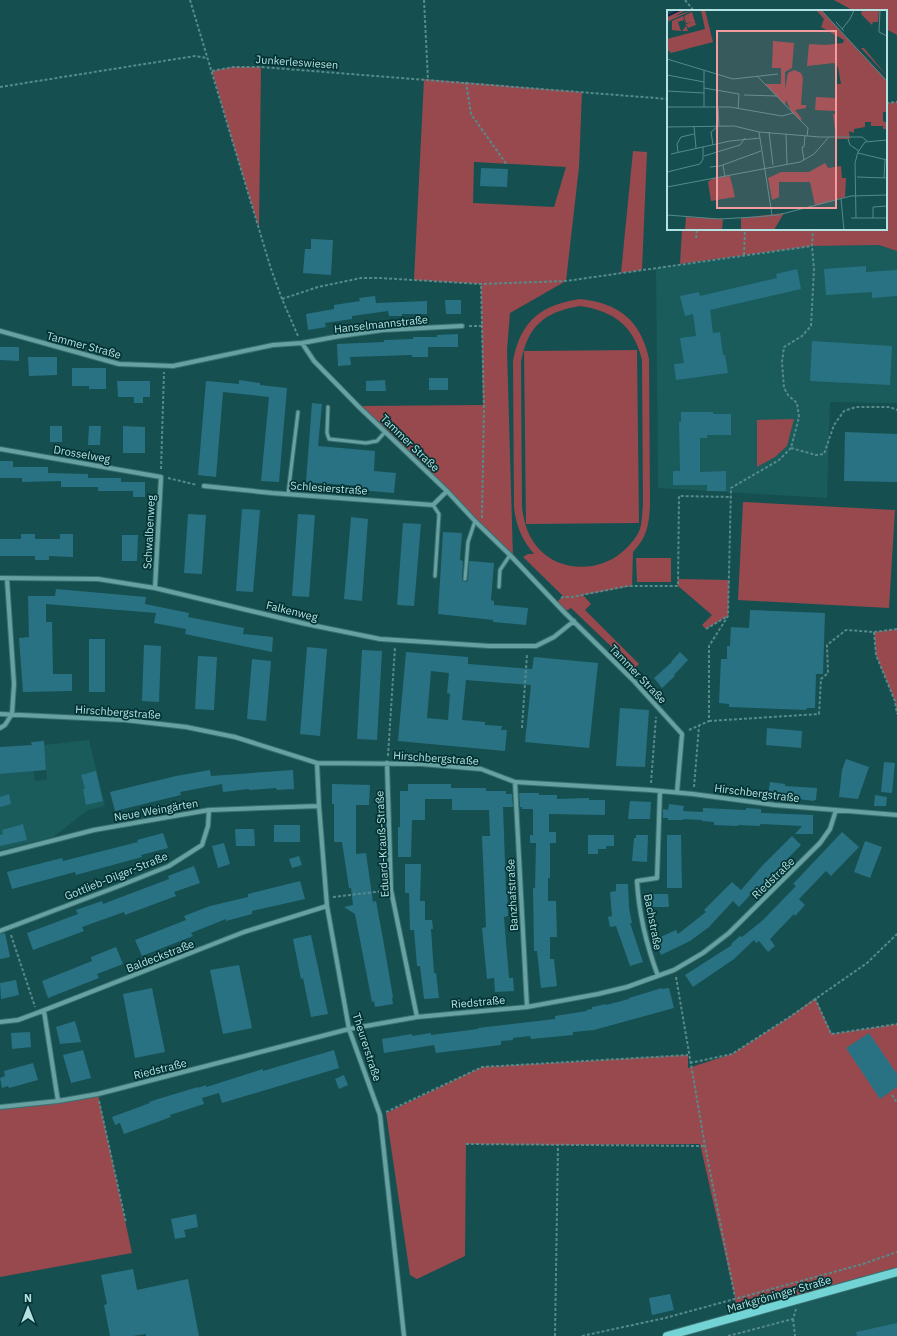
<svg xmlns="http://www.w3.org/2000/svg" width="897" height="1336" viewBox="0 0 897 1336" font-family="'IBM Plex Sans',sans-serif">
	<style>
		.built { fill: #1a5b5c }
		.green { fill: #97494e; fill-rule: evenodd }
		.building { fill: #297284; fill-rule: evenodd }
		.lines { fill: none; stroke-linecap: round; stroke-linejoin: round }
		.lane-casing { stroke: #396f70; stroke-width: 5 }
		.street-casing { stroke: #396f70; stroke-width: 6 }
		.secondary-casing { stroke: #396f70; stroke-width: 10 }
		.path { stroke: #568a8b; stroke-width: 2; stroke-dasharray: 3 2; stroke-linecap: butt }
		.lane { stroke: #67a1a2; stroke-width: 3 }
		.street { stroke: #67a1a2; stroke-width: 4 }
		.secondary { stroke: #73d4d6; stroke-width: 8 }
		.labels { text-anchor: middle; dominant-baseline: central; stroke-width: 3.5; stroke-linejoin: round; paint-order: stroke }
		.street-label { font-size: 11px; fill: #b4e2e2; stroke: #033334 }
		.inset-river { fill: none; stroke: #09264e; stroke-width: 2 }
		.inset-road { fill: none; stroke: #558a8a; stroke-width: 1 }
		.view { fill: #f59b9e; fill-opacity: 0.15; stroke: #f59b9e; stroke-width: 2 }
		.inset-edge { fill: none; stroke: #b4e2e2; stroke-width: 2 }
	</style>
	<rect width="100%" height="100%" fill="#164f50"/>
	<path class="built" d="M879,245l18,6v152l-67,-1 -3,96 -169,-10 -2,-220 156,-22z
		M89,740l16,66 -17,4 -35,27 -53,13v-76l34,-3 1,10 12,-2 -3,-34z
		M897,1272v64h-230z"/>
	<path class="green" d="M834,0h63v35l-11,-6v-18h-32z
		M233,67h28l-2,161 -26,-85 -21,-72z
		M424,79l158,13 -3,75 -13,114 -56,32 -3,37 6,208 -155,-152 125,-1 -2,-121 -67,-4zM474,162l92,5 -12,40 -81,-4z
		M897,102v149l-18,-6 -67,1 -132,18 2,-35h204v-126z
		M633,151l14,1 -5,118 -21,3z
		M580,299c39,4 61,22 69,60l1,146c-1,20 -3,32 -17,47l-1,34 -49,9 8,9 -6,6 54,54 -12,11 -18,-18 7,-6 -45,-43 -7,4 -8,-9 7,-7 -40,-39 5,-3h6c-12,-14 -18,-28 -20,-47l-1,-146c8,-41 28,-56 67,-62zM580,306c34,5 54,20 62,54l1,145c-1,8 -1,17 -3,24 -4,10 -12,18 -19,24 -23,19 -61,19 -82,-4 -11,-12 -15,-26 -17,-42l-1,-145c7,-37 24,-50 59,-56z
		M637,350l2,173 -113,1 -2,-173z
		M794,419l-7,27 -12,11 -18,10v-47z
		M743,502l152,8 -6,98 -151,-8z
		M636,558h35v24h-34z
		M678,579l51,1 -1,36 -22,13 -4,-4 10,-10 -34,-29z
		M897,629v85l-2,-13 -19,-46 -2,-23z
		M815,998l17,36 65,-10v248l-161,45 -1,-20 -35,-153 -142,1 -92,-1 -1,112 -48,23 -7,-4 -24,-162 96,-46 206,-12v13l44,-14 59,-38z
		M98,1094l34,159 -132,24v-170z"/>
	<path class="building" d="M481,168l27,1 -1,18 -27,-1z
		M311,239l22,1 -2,35 -28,-2 2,-24h6z
		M866,266v6l31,-2v26l-25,2v-6l-46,3 -2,-26z
		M797,269l4,20 -91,21 3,23 7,-1 3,23h2l3,18 -52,7 -2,-16 10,-1 -4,-25 16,-2 -3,-22 -8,2 -5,-20 19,-4 1,4 77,-18 -1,-4z
		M375,296l1,7 51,-2v13h-25v2h-13l-1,-5 -36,5v3l-27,4 1,4 -18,3 -2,-16 28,-5v-4l26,-4 -1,-3z
		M445,300h16v14h-15z
		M458,334v13h-30v10h-16v-2l-62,2 1,8 -13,1 -1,-22 47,-2v-2l29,-1v-2h24v-2z
		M812,341l80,5 -2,39 -80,-4z
		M0,347h19v14l-19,-1z
		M28,357h29v18l-28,1z
		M72,368h34v21h-17v-3h-17z
		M429,378h19v12h-19z
		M239,380l21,3v2l27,3 -8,94 -18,-1 8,-84 -46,-5 -7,85 -18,-2 8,-94 33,3z
		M385,380l1,11h-20v-10z
		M117,381h33v16h-7v6h-9v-6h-16z
		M312,403l10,1 -4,42 57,5 -1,20 22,2 -2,20 -34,-3v-4l-54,-4z
		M681,412h32v2h18v21h-24v3h-7v34l26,-1v20h-19v-6h-34v-14h7l-1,-49h2z
		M50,426h12v16h-12z
		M89,426h12l-1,19h-12z
		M123,426l22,1v26h-22z
		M845,432l52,2v48l-53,-1z
		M0,461h13v6h35v6l40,1v4h33v4h24v15h-12v-6h-35v-4h-37v-6l-39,1v-4h-22z
		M242,509l18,1 -7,82 -17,-1z
		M188,514l18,1 -4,59 -18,-1z
		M298,514l17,1 -6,82 -17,-1z
		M351,517l17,2 -6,82 -18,-2z
		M403,523l18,1 -7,82 -17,-1z
		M443,532l19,1 -2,27 3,1 -1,18 1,2 3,1 2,-2 1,-19 25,2 -3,37 3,1v4l34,3 -2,17 -33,-3v-2l-55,-6z
		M21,534h14v5h25v-5h13v23l-24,-1v4h-14v-4h-35v-17h21z
		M122,535h16l-1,26h-15z
		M56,589l90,8 -1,7 44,9 -1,4 56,11 -1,6 30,3 -1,15 -87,-18 1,-5 -32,-6 2,-10 -110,-9v18h6l1,52h19v17l-49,1 -4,-54 10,-1 -1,-41h27z
		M750,610l75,3 -2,61h-7l-1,34h-8l-1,2 -77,-3v-3l-10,-1 2,-44h6v-13h3l1,-19 18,1z
		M89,639h16v53h-16z
		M144,645l17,1 -2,56 -17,-1z
		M307,647l20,2 -7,87 -20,-2z
		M362,650l20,1 -5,89 -20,-1z
		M406,652l62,5v7l64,5 2,-12 64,6 -9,85 -64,-6 6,-57 -65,-5 -4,40 23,2v3l17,1 -1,4h6l-2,21 -107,-10zM431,671l18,2 -2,20 3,1 -2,26 -21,-2z
		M680,652l8,8 -14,15 1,1 -13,12 -8,-10 18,-16h-1z
		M198,656l19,1 -3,53 -19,-1z
		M252,659l19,2 -5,60 -19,-2z
		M620,708l29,2 -4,57 -29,-1z
		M767,728l35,3 -1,17 -35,-3z
		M44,741l2,29 -46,4v-27l32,-2 -1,-3z
		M846,759l23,8 -11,32 -19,-2 3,-27z
		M884,762l11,1 -3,30 -11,-1z
		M210,770l1,6 82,-6 1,19 -17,1 -1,-2 -27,2v-1l-26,3 -1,-8 -42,8 1,3 -66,16 -5,-19 66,-16z
		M96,771l7,30 -17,4 -3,-16h2l-4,-14z
		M770,782l15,2v2l32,2 -1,12h-2v1l-46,-6z
		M332,784l38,1 -1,20h-13v49l10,-1 7,49 3,-1 7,38 10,58 -1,1 1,6 -18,3 -1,-6 -2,1 -17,-88 -11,-7 9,-2 -2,-17h-2l-7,-46h-8v-38h-2z
		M408,784h43v4h35v3h20v3h6l1,13h-10l3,83h1l1,26 -4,1 5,61h4l1,13 -19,1 -1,-14 -7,1 -5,-51 4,-1 -4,-91h8l-1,-26h-37v-11h-27v21h-13l-1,37h-13v-30h2v-36h8z
		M519,793h20v2h18v4l32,-1v2h16v15l-56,-1v18h7v11h-6v35h-2v23h8l1,36h-7v22h4l3,27 -16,2 -4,-37h-3l-1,-63h2l1,-45h-6v-8h3v-26h-11v-2h-2z
		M9,794l2,10 -11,3v-10z
		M875,795l12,2 -1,9h-12z
		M630,801l21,1 -1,17h-22z
		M669,804l15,2 -1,5 20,1v-4l43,2v-2l15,1v4l52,2v19h-18l7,-8 -42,-2v2l-22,-1v1l-24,-1v-3l-12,-1v-1l-19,-1v1h-15v-2h-5v-9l5,1z
		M23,824l4,16 -27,6v-11l3,-1 -1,-4z
		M274,825h26v17h-26z
		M235,829h19l1,17h-19z
		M842,832l17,15 -28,29 -5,-5 -27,28 6,6 -10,11 -1,-2 -24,25 5,7 -7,6 -9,-11 -3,2 -2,-3 -20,19 -41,28 -8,-12 47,-30 -1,-1 9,-8 2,1 21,-17 33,-34 -3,-2z
		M163,833l5,15 -27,7 1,2 -66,18 -1,-3 -63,17 -5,-17 55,-14 1,3 75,-19 -1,-2z
		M588,835h26v11h-8v3h-8v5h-10z
		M636,835h12l-1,27 -15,-1 2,-23h2z
		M667,835h14l1,53h-15z
		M792,836l9,9 -46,47 -1,-1 -15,16 -6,-6 -24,26 -19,14 -29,14 -7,-15 22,-10 2,4 28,-22 -2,-2 28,-28 9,8 21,-24z
		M865,841l17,6 -12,31 -16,-6z
		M224,843l6,21 -12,4 -6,-22z
		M299,856l3,9 -10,3 -3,-9z
		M405,864h16l-1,37h5v19h7l1,9h-2l3,44h2l3,25 -15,1 -4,-33h-3l-3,-36h-4l-1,-37h-4z
		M194,866l6,17 -26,9 2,4 -51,19 -1,-3 -42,15 2,4 -51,19 -6,-17 51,-19 -2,-4 26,-9 1,3 66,-25 -1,-3z
		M300,881l5,18 -53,12v3l-26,7v-2l-35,14 2,3 -51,20 -7,-16 51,-20 -2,-4 26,-10 38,-9v-3z
		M616,884h12l1,24 3,15h-2l13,39 -13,4 -14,-40 -6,1 -2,-10 4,-1 -2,-24 6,-1z
		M652,894h16l1,13h-18z
		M5,933l5,24 -10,2v-25z
		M311,935l17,79 -17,3 -8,-39 -2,1 -8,-40z
		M116,947l7,17 -26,10 2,4 -51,20 -6,-17 50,-20 -1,-4z
		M239,965l13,63 -29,6 -13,-64z
		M16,980l3,15 -18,4 -1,-16z
		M152,988l13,64 -30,6 -12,-64z
		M662,988v1l7,-1 5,20 -80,22 -21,2v3l-42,4 -1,-3 -17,2v2l-12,1v4l-65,8 -2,-8 -50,8 -2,-14 30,-5v2l19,-3v2l47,-6v-1l77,-9v-3l32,-5 -1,-1 6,-1v-2l14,-3v1l23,-6v-1z
		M75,1021l6,21 -21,2 -4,-17z
		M30,1032l1,15 -19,2 -1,-16z
		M869,1033l28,41v13l-17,12 -34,-51z
		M83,1050l8,28 -20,5 -8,-28z
		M334,1050l5,18 -117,35 -3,-10 -17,5 2,6 -34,11 1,2 -47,17 -4,-11 -5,2 -3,-8 38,-14 -1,-1 9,-3 40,-12v1l8,-3v2l10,-3 47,-15v2z
		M33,1063l5,17 -29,8 -1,-2 -6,2 -2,-10 5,-2 -1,-5z
		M344,1075l4,10 -9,4 -4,-10z
		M196,1214l2,13 -14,3 2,7 -11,2 -4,-20z
		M133,1269l4,21 51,-11 11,57h-53v-2l-13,2h-23l-6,-31 3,-1 -6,-29z
		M670,1294l4,16 -22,5 -3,-17z
		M897,1323v13h-40l-1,-4z"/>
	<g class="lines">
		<g class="lane-casing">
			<path id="lane" d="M328,407l-1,26 2,6 37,4 11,-2 8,-9
				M288,494l10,-82
				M433,505l6,9 -4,62
				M465,579l3,-37 7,-21
				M499,587l1,-17 10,-15"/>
		</g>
		<g class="street-casing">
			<path id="street" d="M0,331l119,33 54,2 100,-21 29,-2 38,-7 43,-6 79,-4
				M302,343l12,18 44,45 89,85 28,30 35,34 54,57 68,67 50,55 -5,58
				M0,449l161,28 -6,111
				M204,486l68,7 161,12 14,-14
				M0,578l98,1 57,9 151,36 74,15 109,7h47l18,-9 20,-16
				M7,579l7,105 -2,30
				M0,714l125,6 61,7 49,10 82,26 104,1 60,5 34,13 135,8 43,4 82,11 122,10
				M0,728l5,-3 7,-11
				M317,763l2,43 8,100 22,123 31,86 24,221
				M387,763l4,127 26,127
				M515,782l12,225
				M0,854l94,-24 115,-20 110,-4
				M0,931l119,-45 50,-20 33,-21 6,-19 1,-16
				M658,976c-12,-32 -19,-61 -21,-95l20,-3 3,-87
				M44,1011l14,90
				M0,1022l18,-2 19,-7 207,-81 83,-26
				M0,1107l58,-6 40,-7 251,-65 68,-12 110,-10 71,-13 29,-7 47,-17 29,-17 26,-20 91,-90 10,-14 6,-19"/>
		</g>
		<g class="secondary-casing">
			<path id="secondary" d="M667,1336l230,-64"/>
		</g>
		<path class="path" d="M190,0l81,269 11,30 16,37
			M424,0l4,80
			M685,0l9,11
			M212,71l21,-4h28l407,32
			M466,82l5,32 36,51
			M0,87l195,-31 12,2
			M886,103l11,-1
			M696,238l1,-9
			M744,255l1,-26
			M282,299l36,-12 43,-9h19l101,6 85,-3 246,-35
			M469,326h13l-1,-42
			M791,448l25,7 8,-1 10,-29 10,-14 12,-4h34l7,3
			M161,469l3,-97
			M168,478l29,7
			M482,518l2,-109 -2,-83
			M561,598l2,-1h9l56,-11h50l1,-90 52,1
			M706,629l20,-12
			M874,632l2,23 19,46 2,13
			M709,721l110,-7 2,-35 7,-6 -1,-28 19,-15 28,2 23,-3
			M522,728l5,-74
			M689,730l20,-9v-75l19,-30 3,-128 48,-28 12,-12 8,-31 -2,-14 -9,-8 -4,-7 -2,-26 2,-15 18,-11 9,-10 3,-57 -2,-23 1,-17
			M388,756l7,-109
			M651,783l5,-66
			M694,787l5,-61
			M333,897l51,-6
			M11,935l24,72
			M676,977l29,169 30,151
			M815,998l16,36 66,-10
			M690,1063l42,-9 59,-38 76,-53 30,-29
			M892,1095l5,8
			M99,1101l27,122
			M386,1112l96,-45 206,-12
			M466,1144l239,2
			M793,1319l2,17
			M555,1336l3,-191
			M582,1336l83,-18 198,-54 34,-12
			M728,1336l65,-17 3,-10"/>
		<use href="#lane" class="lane"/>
		<use href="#street" class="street"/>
		<use href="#secondary" class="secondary"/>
	</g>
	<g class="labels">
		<g class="street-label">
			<text transform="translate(297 62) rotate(4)">Junkerleswiesen</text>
			<text transform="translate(381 324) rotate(-6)">Hanselmannstraße</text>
			<text transform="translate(84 345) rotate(15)">Tammer Straße</text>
			<text transform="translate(410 443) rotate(44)">Tammer Straße</text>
			<text transform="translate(82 454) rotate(10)">Drosselweg</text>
			<text transform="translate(329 488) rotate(4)">Schlesierstraße</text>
			<text transform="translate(149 532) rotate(-87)">Schwalbenweg</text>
			<text transform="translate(292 611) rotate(14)">Falkenweg</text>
			<text transform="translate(638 674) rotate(46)">Tammer Straße</text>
			<text transform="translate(118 712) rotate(4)">Hirschbergstraße</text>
			<text transform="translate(436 758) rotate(4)">Hirschbergstraße</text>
			<text transform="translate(757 793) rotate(7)">Hirschbergstraße</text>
			<text transform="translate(156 810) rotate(-10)">Neue Weingärten</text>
			<text transform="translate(382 844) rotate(-93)">Eduard-Krauß-Straße</text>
			<text transform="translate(116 876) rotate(-22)">Gottlieb-Dilger-Straße</text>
			<text transform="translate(773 878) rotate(-44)">Riedstraße</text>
			<text transform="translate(512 895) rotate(-93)">Banzhafstraße</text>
			<text transform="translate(653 922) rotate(79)">Bachstraße</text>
			<text transform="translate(160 956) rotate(-21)">Baldeckstraße</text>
			<text transform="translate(478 1002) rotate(-5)">Riedstraße</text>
			<text transform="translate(367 1047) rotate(72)">Theurerstraße</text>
			<text transform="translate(160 1069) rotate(-14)">Riedstraße</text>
			<text transform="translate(779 1294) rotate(-16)">Markgröninger Straße</text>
		</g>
	</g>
	<g transform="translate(667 10)">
		<rect width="220" height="220" fill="#164f50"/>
		<path d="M11,0h8l-11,6 18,-6 -26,12v-7zM34,0h4l8,32 -42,11 -4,-4v-10l38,-10zM149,0h5l66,71 -1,31h-3v9l4,2v6h-4v-3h-12v-4h-6v5l-11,2v4l-5,-2 1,8h-14l-3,-25h4v-30h4l-3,-17 -4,-4 -27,3 2,-22 17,1 17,-2 1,-3 -23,-13 3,-8zM195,0h17l-1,12h-5l-1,3 -11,-11zM25,2l4,13 -8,3 -2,-4 6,-2 -6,1 -2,-7zM16,6l5,15h-6l4,-5 -2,-6 -6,2 3,9 -9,-1v-9zM106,31l21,2 -2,25 -7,4v17l3,-16 6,-3 7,3 2,5 -2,27h5v3l-11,2 7,9 -2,1 -9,-9 -5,-11 -1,5 -20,-21h16v-16h-9zM194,38h3l23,28zM149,87l20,1 -1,13 -20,-1zM158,153l3,5 13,-2 1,12h4l-1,19 -30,8 -5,-23h-31v15l-7,3 -4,-22 13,-6h28zM63,166l5,21 -24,4 -3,-19 5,-4zM117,203l-10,17h-33v-12zM19,207l37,2 -1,11h-37z" fill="#97494e"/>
		<path class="inset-river" d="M0,6l13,-6"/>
		<path class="inset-road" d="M154,0l66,71M213,0l-1,22 8,4M169,12l8,9M175,19l8,-10 4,-9M0,49l66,20 45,-5M0,65l37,7M90,66l51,52 -1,8M37,78l35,6 -1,15M0,81l37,2M77,85l33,1M0,97h63l52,9 11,-3M37,97v-36M51,97l1,18M27,116l2,22M0,117l67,-1 25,6 61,5h42l5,4M92,122l13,83M102,122l4,33M119,124l1,30M181,129l2,6 9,6M46,135l-2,-13 8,-7M11,142l-1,-8 4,-7 13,-3M191,143l29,7M4,144l59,-13 30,-3M37,146l36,-11 5,-7M137,150l-2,-13h2l1,-11M56,155l2,12M43,157l10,-1 41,-15M0,162l33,-8 3,-5v-12M190,167l30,1M217,168l1,-18M0,177l133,-25 14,-8 14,-16M174,189l3,31M0,205l52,4 36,-2 23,-2 73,-19 36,-1M184,208h36M189,208l-1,-55 3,-11 7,-10 22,-2M206,208v-11l14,-1"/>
		<path class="view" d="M50,21h119v177h-119z"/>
		<rect width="220" height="220" class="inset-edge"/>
	</g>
	<g transform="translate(28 1308)" stroke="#033334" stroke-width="3" paint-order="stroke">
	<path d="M0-3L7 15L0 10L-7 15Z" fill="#b4e2e2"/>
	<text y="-6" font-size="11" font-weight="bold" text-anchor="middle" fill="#b4e2e2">N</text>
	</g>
</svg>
